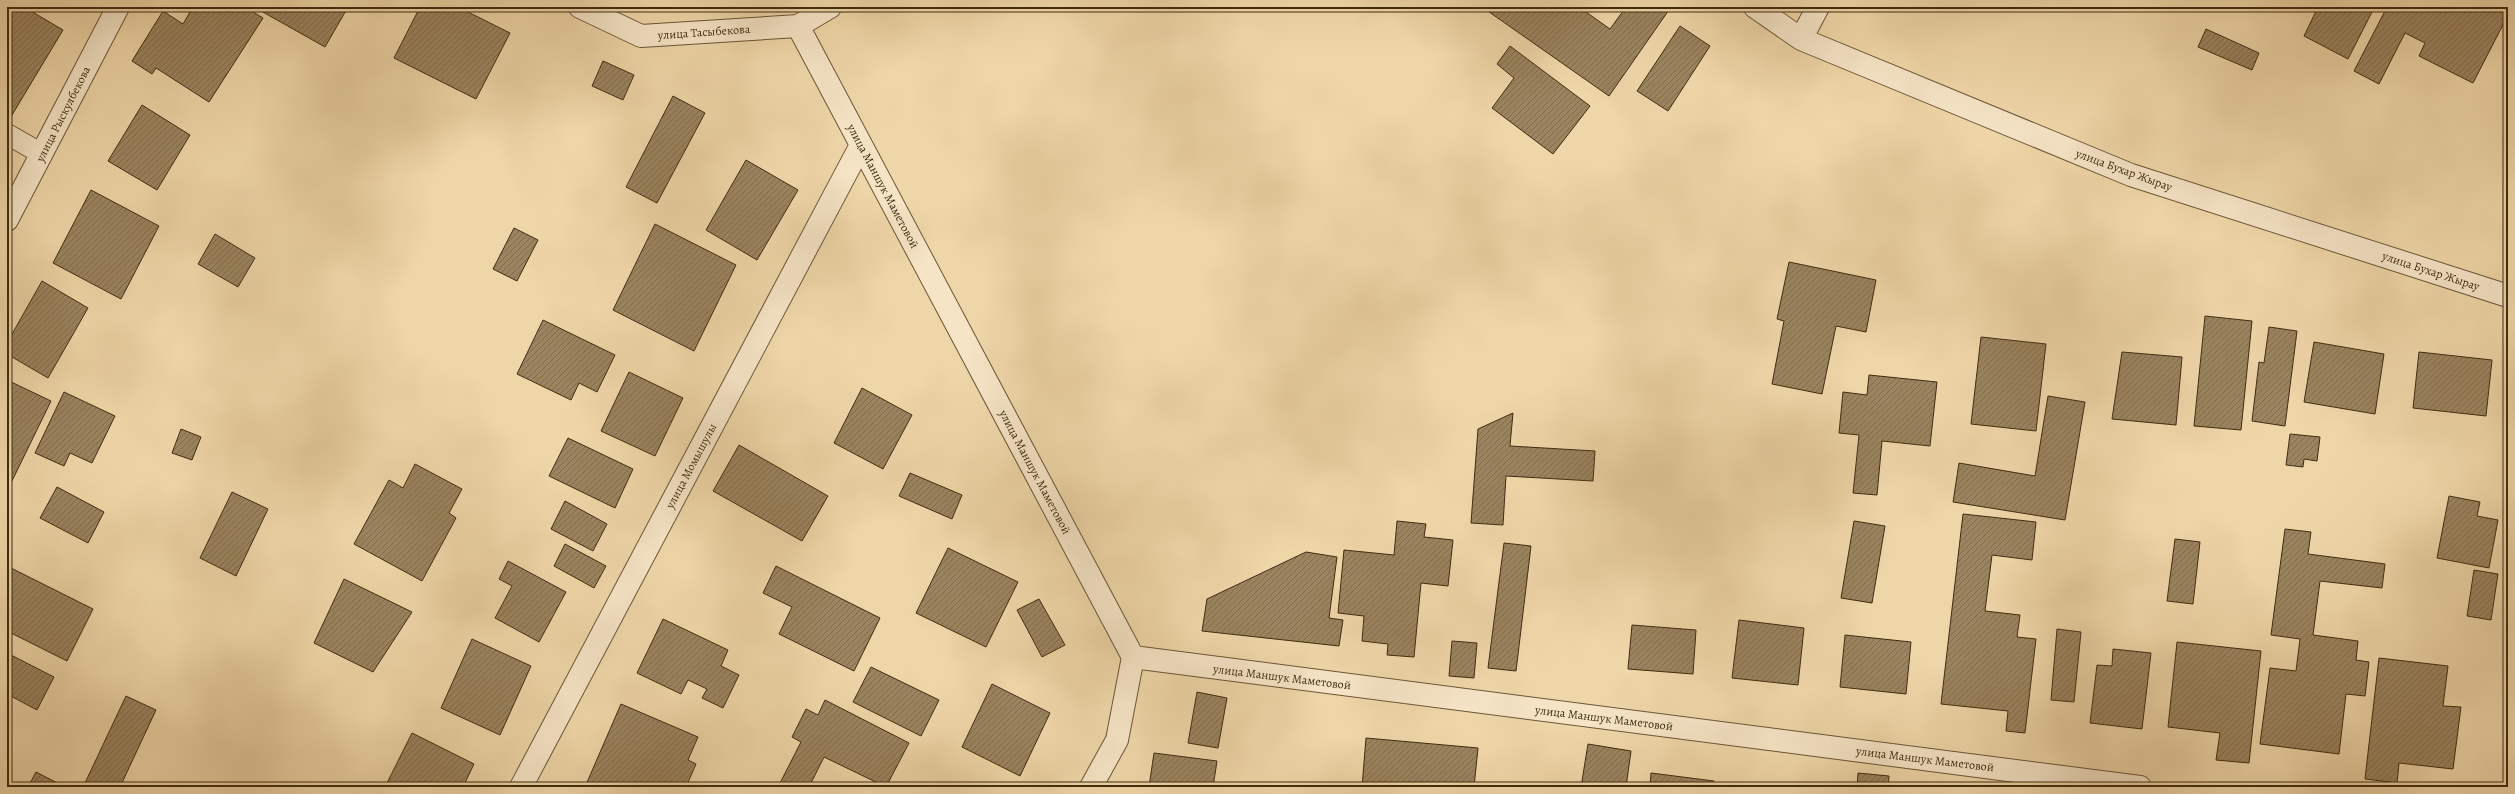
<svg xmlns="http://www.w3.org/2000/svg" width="2515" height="794" viewBox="0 0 2515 794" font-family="Alegreya,serif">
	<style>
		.building { fill: url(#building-hatch); stroke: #3f2c10 }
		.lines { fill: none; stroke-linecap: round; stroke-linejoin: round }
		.service-casing { stroke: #6b5636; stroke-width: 22 }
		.minor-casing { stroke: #6b5636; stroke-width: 24 }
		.service { stroke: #f5e4c6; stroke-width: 20 }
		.minor { stroke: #f5e4c6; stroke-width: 22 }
		.labels { text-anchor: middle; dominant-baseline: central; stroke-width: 4; stroke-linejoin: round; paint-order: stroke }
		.street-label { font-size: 12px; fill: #3f2c10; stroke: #f5e4c6 }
	</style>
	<defs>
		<pattern id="building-hatch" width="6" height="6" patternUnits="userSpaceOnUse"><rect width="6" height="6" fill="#9b845f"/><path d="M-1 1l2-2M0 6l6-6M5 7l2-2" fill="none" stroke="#806c4d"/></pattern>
	</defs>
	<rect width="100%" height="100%" fill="#efd6a8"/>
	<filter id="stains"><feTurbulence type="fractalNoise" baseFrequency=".005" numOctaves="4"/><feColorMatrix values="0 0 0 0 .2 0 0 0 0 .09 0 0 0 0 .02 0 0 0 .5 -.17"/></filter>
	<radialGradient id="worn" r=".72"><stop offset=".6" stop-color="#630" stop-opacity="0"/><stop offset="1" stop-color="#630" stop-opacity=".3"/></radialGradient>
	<path class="building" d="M7,7h17l39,23 -54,90 -2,-1z
		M193,7h52l18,11 -54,84 -53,-34 -4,6 -20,-13 31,-50 20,13z
		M254,7h94l-23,40z
		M420,7h38l52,26 -34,66 -82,-41z
		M1482,7h97l31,22 16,-22h45l-62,89z
		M2318,7l56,1 -26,51 -44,-23z
		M2387,7h104l17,8 -35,68 -54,-27 6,-13 -20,-10 -26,51 -25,-13z
		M1680,26l30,20 -42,65 -31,-20z
		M2206,29l53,24 -7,17 -54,-23z
		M1510,46l80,60 -37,48 -61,-46 22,-30 -17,-14z
		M603,61l31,14 -11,25 -31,-14z
		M673,96l32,17 -48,90 -31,-16z
		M142,105l48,30 -33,55 -49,-29z
		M746,160l52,30 -41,70 -51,-30z
		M91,190l68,36 -38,73 -68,-36z
		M655,224l81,41 -42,86 -81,-41z
		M514,228l24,12 -21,41 -24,-12z
		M215,234l40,24 -17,29 -40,-23z
		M1789,262l87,18 -10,52 -30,-6 -14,68 -50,-10 12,-63 -7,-2z
		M42,281l46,27 -40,70 -41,-24v-11z
		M2205,316l47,5 -11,109 -47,-4z
		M543,320l72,35 -18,37 -18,-9 -8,17 -54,-26z
		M2269,327l28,4 -12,95 -33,-5 7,-59 5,1z
		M1981,337l65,7 -10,87 -65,-7z
		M2314,342l70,12 -9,60 -71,-12z
		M2122,352l60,5 -6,68 -64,-6z
		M2419,352l73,8 -6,56 -73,-8z
		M629,372l54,26 -28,58 -54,-25z
		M1869,375l68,7 -7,64 -48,-5 -5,54 -24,-2 6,-58 -20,-2 4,-41 24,3z
		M7,380l44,21 -42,86 -2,-1z
		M862,388l50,27 -29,54 -49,-26z
		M64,392l51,24 -23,47 -22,-10 -6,13 -29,-13z
		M2048,396l37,6 -20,118 -112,-18 6,-39 76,13z
		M1513,413l-3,33 85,5 -2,30 -87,-5 -3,49 -32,-2 7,-94z
		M181,429l20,8 -9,23 -20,-7z
		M2290,434l30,3 -3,24 -13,-2 -1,8 -17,-2z
		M568,438l65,31 -18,39 -66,-32z
		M739,445l89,51 -26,45 -89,-50z
		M415,464l47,25 -13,24 7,5 -34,63 -68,-37 35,-64 14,8z
		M910,473l52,22 -10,24 -53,-23z
		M57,487l47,25 -16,31 -48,-25z
		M232,492l36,17 -32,67 -36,-18z
		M2449,496l31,6 -3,14 21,4 -9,48 -52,-10z
		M565,501l42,23 -14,27 -42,-22z
		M1963,514l73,8 -4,38 -40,-5 -7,56 35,4 -3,22 19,2 -11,94 -19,-2 2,-20 -67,-7z
		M1397,521l29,3 -2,13 29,3 -5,46 -27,-3 -7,74 -27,-2 1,-11 -26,-3 2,-25 -26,-3 6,-63 50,5z
		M1854,521l31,5 -13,77 -31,-5z
		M2285,529l26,3 -3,22 77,10 -3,24 -62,-7 -7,54 45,6 -2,19 13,2 -4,34 -19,-2 -7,60 -79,-10 10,-76 26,3 4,-32 -29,-4z
		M2175,539l25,3 -7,62 -26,-3z
		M1504,543l27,3 -15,125 -28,-3z
		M565,544l41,22 -12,22 -40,-22z
		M948,548l70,34 -32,65 -70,-34z
		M1306,552l31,5 -8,61 14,2 -4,26 -137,-15 5,-32z
		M508,561l58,31 -27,50 -44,-24 17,-32 -13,-7z
		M7,566l86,43 -26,52 -60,-30z
		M776,566l104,52 -26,53 -75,-37 13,-27 -29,-14z
		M2474,570l24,4 -7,46 -24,-4z
		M344,579l68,33 -39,60 -59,-29z
		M1039,599l26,46 -23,12 -25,-47z
		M663,619l65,31 -7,16 18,9 -16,33 -21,-10 5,-9 -19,-9 -7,14 -44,-21z
		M1739,620l65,8 -6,57 -66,-7z
		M1632,625l64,5 -3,44 -65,-5z
		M2057,629l24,3 -7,70 -23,-2z
		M1845,635l66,7 -5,52 -66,-7z
		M472,639l59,27 -31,69 -59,-27z
		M1452,641l25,2 -3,35 -25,-2z
		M2177,642l84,9 -12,112 -33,-3 4,-27 -52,-6z
		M2113,649l38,4 -9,76 -52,-6 7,-58 15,1z
		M7,653l47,24 -17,33 -30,-16z
		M2379,658l69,8 -5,40 18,1 -8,62 -54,-6 -2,20 -32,-4z
		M871,667l68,33 -18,36 -68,-34z
		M992,684l58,29 -30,63 -58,-29z
		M1197,692l30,6 -9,50 -30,-5z
		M126,696l30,14 -36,77h-26l-9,-4z
		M825,700l84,43 -23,44 -62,-30 -15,30h-31l23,-45 -9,-5 14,-28 12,6z
		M621,704l77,33 -10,23 8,4 -10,23h-101z
		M412,733l62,31 -11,23h-78z
		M1366,738l112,10 -4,39h-112z
		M1588,744l43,7 -5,36h-45z
		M1154,753l63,8 -4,26h-64z
		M36,772l29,15h-37z
		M1651,773l63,8 -1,6h-63z
		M1858,773l31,3 -1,11h-31z"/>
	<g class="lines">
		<g class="service-casing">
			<path id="service" d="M7,134l35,20"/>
		</g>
		<g class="minor-casing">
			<path id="minor" d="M580,7l61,29 157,-10 32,-19
				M1755,7l46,32 330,136 377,121
				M798,26l335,631
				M1801,39l17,-32
				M7,220l111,-213
				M1133,657l1007,130
				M521,787l340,-642
				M1091,787l26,-47 16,-83"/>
		</g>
		<use href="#service" class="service"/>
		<use href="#minor" class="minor"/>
	</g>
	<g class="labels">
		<g class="street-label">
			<text transform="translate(704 32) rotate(-4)">улица Тасыбекова</text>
			<text transform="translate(63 114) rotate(-63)">улица Рыскулбекова</text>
			<text transform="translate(2124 170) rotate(20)">улица Бухар Жырау</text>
			<text transform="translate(883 186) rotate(62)">улица Маншук Маметовой</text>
			<text transform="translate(2431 271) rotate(18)">улица Бухар Жырау</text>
			<text transform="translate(691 466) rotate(-62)">улица Момышулы</text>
			<text transform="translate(1035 472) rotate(62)">улица Маншук Маметовой</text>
			<text transform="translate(1282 677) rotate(7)">улица Маншук Маметовой</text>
			<text transform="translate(1604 718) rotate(7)">улица Маншук Маметовой</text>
			<text transform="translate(1925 759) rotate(7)">улица Маншук Маметовой</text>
		</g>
	</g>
	<rect width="2515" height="794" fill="none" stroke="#efd6a8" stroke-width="24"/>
	<rect x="8" y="8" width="2499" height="778" fill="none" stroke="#3f2c10" stroke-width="2"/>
	<rect x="12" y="12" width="2491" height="770" fill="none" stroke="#3f2c10"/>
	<rect width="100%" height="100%" filter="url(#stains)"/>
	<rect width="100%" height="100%" fill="url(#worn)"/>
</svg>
